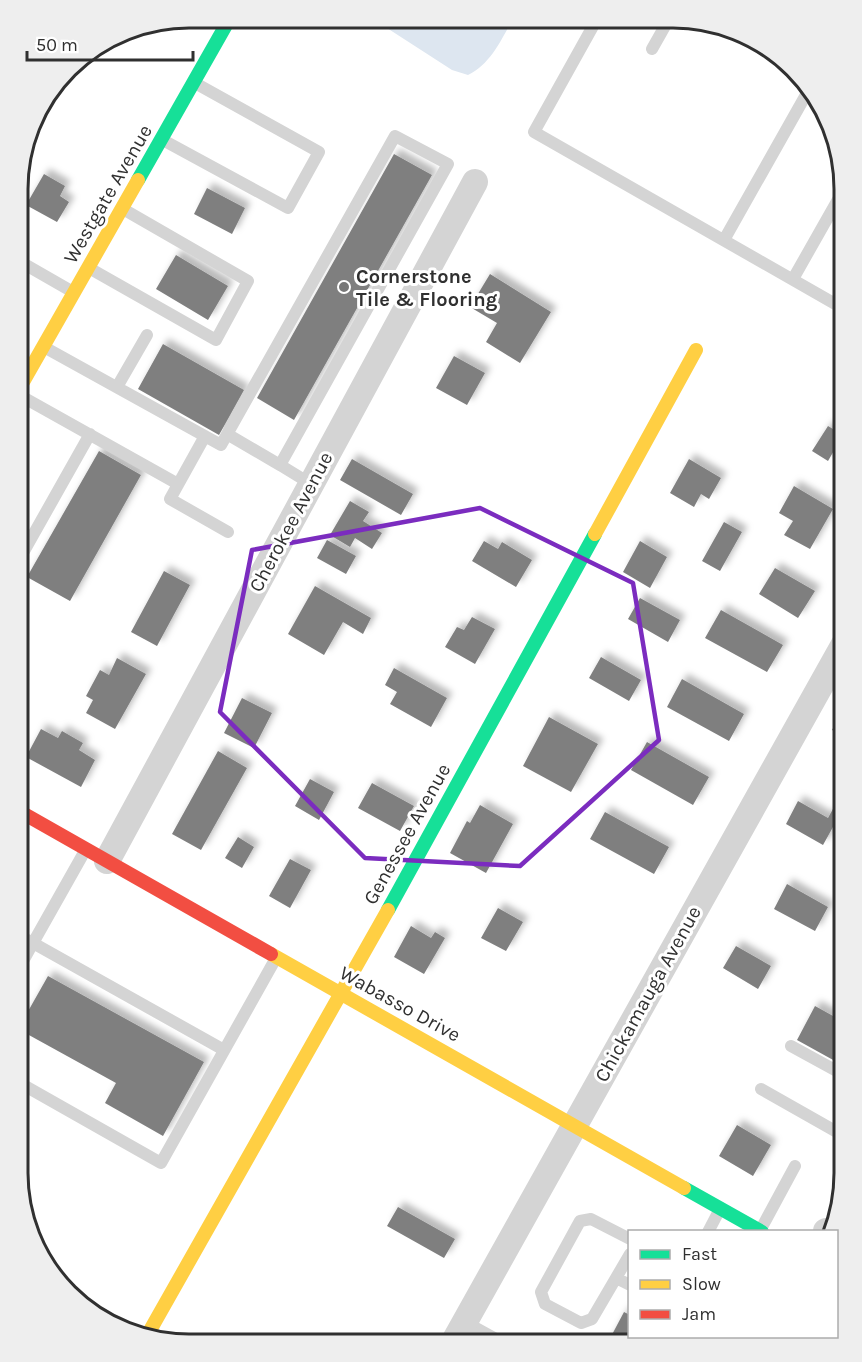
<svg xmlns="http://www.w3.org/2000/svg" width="862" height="1362" viewBox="0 0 862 1362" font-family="Karla,sans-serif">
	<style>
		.water { fill: #dde6f0 }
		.building { fill: #7f7f7f; filter: url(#shadow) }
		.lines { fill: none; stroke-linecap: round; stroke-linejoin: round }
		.lane { stroke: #d4d4d4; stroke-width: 12 }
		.street { stroke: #d4d4d4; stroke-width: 26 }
		.fast { stroke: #16e098; stroke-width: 14 }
		.slow { stroke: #ffcf43; stroke-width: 14 }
		.jam { stroke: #f24e42; stroke-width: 14 }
		.marked { fill: none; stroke: #7b2cbf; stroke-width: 4.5; stroke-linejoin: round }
		.poi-dot { fill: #787878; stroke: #fff; stroke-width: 2 }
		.labels { text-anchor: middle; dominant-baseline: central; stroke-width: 6; stroke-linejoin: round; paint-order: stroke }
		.street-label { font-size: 20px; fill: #303030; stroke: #fff }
		.poi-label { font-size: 20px; font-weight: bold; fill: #303030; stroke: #fff; text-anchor: start }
		.rim { fill: none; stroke: #303030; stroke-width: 3 }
	</style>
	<defs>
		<filter id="shadow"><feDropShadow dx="5.5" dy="-5.5" stdDeviation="3" flood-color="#0004"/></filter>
	</defs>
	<rect width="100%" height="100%" fill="#fff"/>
	<path class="water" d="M373,19h140c-12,21 -22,45 -45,56l-16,-5z"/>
	<path class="building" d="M394,154l38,21 -138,245 -37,-22z
		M44,174l21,12 -5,10 9,6 -12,20 -31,-17z
		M207,188l38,20 -13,26 -38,-20z
		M176,255l52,31 -20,34 -52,-31z
		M490,274l61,38 -31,51 -34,-21 11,-19 -27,-16z
		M163,344l81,46 -25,45 -81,-46z
		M454,356l31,17 -18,32 -31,-17z
		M828,426l15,9 -15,26 -16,-10z
		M99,451l42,24 -71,126 -43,-24z
		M352,459l61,35 -12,21 -61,-35z
		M689,459l32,19 -12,21 -8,-5 -7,13 -24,-14z
		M794,486l39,23 -23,40 -26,-14 9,-14 -14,-8z
		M350,501l19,11 -6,9 19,12 -10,16 -17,-11 -5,9 -20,-12z
		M724,522l18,10 -22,39 -18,-10z
		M327,540l29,16 -10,18 -29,-16z
		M484,541l14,8 4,-7 30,18 -16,27 -44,-26z
		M640,541l27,16 -17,31 -27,-16z
		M775,568l40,23 -17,27 -39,-24z
		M164,571l26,14 -33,61 -26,-14z
		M315,586l56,32 -8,16 -20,-12 -19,33 -36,-21z
		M640,598l40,22 -12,22 -40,-23z
		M721,610l62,35 -16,27 -62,-34z
		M472,617l23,12 -20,35 -30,-17 12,-20 7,3z
		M601,657l40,23 -12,21 -40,-23z
		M117,658l29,16 -31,55 -29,-16 7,-13 -7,-4 14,-26 9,5z
		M394,668l53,30 -16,29 -41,-23 7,-12 -12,-7z
		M682,679l62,35 -15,27 -62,-34z
		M242,698l30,15 -18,35 -30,-15z
		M840,715l4,3v18l-12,-6z
		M549,717l49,27 -27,48 -48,-26z
		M41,729l17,9 4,-7 21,12 -4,7 16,10 -14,27 -55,-30z
		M647,742l62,35 -16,28 -62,-35z
		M218,751l29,17 -46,82 -29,-16z
		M310,779l24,13 -15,28 -24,-14z
		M372,783l42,23 -14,25 -42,-23z
		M798,801l30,17 6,-11 10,6v20l-11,-6 -10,18 -37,-21z
		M480,805l33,19 -27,49 -36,-20 17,-32 3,2z
		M605,812l64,35 -15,27 -64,-35z
		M238,837l16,10 -12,21 -17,-10z
		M290,859l21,11 -21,38 -21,-12z
		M787,884l41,23 -13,24 -41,-22z
		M498,908l25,14 -17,29 -25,-13z
		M411,926l20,12 4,-6 10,6 -21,36 -30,-17z
		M736,946l35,20 -13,23 -35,-21z
		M48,976l156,86 -41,74 -58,-33 11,-20 -98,-54z
		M815,1006l29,16v44l-47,-26z
		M737,1125l34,20 -18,31 -34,-20z
		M398,1207l57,32 -11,19 -57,-32z
		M624,1312l6,3v21h38l11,7 -72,1z"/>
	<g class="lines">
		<path class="lane" d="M597,19l-63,113 310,177
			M652,49l17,-30
			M161,139l127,69 31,-56 -124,-69
			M724,240l83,-147
			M19,261l54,31
			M89,268l127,72 32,-59 -125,-72
			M793,279l51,-90
			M44,347l177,98 174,-309 53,28 -168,301 31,19
			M117,387l30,-52
			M19,395l159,89
			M227,434l53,31
			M205,436l-35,63 58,33
			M19,560l71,-126
			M18,935l15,8 53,-94
			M18,970l15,-27 191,107
			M791,1046l53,29
			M18,1082l143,81 115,-205
			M761,1089l83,47
			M761,1229l34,-63
			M708,1232l12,-23
			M630,1239l-39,-20 -11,2 -39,71 4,12 36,19 11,-4 38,-65
			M616,1278l14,7
			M465,1322l40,22"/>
		<path class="street" d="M107,861l368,-679
			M826,1232v-1
			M453,1343l391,-699"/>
		<path class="fast" d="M138,180l92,-162
			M388,910l207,-376
			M684,1188l78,44"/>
		<path class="slow" d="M19,389l119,-209
			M595,534l101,-184
			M271,954l413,234
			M148,1334l240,-424"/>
		<path class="jam" d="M19,811l252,143"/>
	</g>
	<path class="marked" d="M480,508l153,75 26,157 -139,126 -155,-8 -145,-146 32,-162z"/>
	<circle class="poi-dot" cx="344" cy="287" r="6"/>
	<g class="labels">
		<g class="street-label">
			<text transform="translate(108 194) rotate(-60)">Westgate Avenue</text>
			<text transform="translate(291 522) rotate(-62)">Cherokee Avenue</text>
			<text transform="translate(407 834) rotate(-61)">Genessee Avenue</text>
			<text transform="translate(648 994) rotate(-61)">Chickamauga Avenue</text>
			<text transform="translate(400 1004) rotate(29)">Wabasso Drive</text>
		</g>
		<g class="poi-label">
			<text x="356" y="276">Cornerstone<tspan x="356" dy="23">Tile &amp; Flooring</tspan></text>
		</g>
	</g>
	<path d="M0 0H862V1362H0ZM189 28H673A161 161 0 0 1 834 189V1173A161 161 0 0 1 673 1334H189A161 161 0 0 1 28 1173V189A161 161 0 0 1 189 28Z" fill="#eee" fill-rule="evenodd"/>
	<path class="rim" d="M189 28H673A161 161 0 0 1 834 189V1173A161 161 0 0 1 673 1334H189A161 161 0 0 1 28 1173V189A161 161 0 0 1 189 28Z"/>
	<rect x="628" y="1230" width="210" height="108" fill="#ffffff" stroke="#acacac" stroke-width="1.5"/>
	<rect x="640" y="1250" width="30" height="9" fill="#16e098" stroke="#acacac" stroke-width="1.5"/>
	<text x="682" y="1260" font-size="18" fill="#303030">Fast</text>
	<rect x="640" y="1280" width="30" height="9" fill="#ffcf43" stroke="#acacac" stroke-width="1.5"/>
	<text x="682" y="1290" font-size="18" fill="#303030">Slow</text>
	<rect x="640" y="1310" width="30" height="9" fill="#f24e42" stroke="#acacac" stroke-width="1.5"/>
	<text x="682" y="1320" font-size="18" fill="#303030">Jam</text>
	<path d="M27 51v9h166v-9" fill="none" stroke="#303030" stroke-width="3"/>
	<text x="36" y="51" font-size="18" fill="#303030" stroke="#ffffff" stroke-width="4.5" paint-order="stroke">50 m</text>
</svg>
